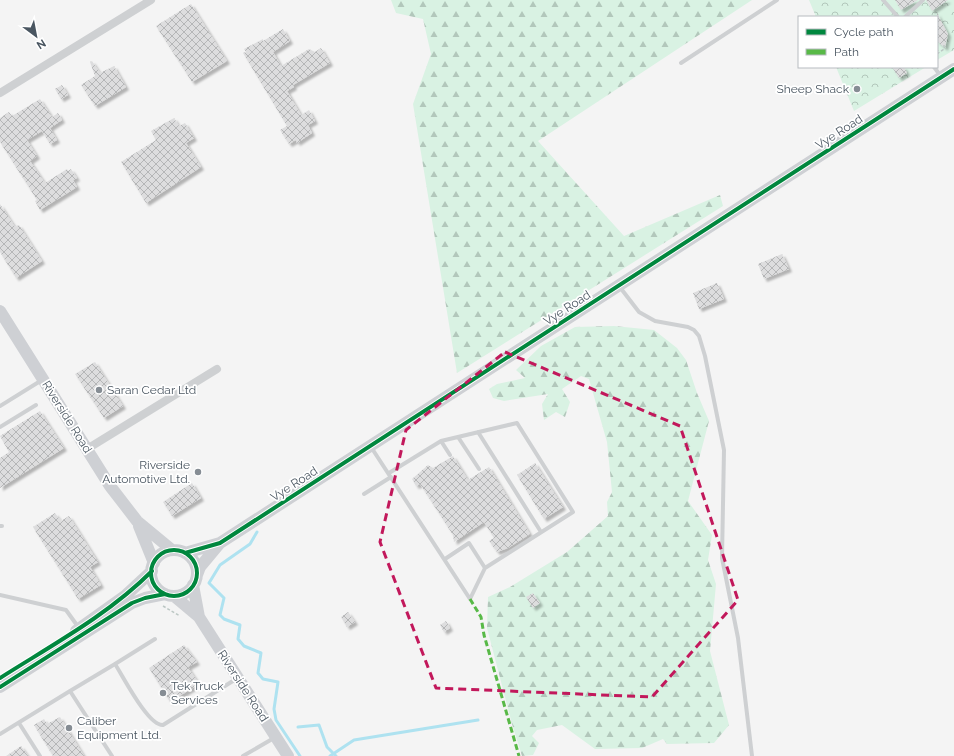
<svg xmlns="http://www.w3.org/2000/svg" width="954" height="756" viewBox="0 0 954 756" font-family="Raleway,sans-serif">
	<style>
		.forest { fill: url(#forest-firs) }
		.park { fill: url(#park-crowns) }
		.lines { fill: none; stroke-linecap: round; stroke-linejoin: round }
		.stream { stroke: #aee2f0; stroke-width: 3 }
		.building { fill: url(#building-cross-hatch); filter: url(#shadow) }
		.path { stroke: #bcc7c4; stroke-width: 1.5; stroke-dasharray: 3 2; stroke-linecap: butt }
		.lane { stroke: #ced0d2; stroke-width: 4 }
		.street { stroke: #ced0d2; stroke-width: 8 }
		.secondary { stroke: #ced0d4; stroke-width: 12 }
		.quiet { stroke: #58b947; stroke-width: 3; stroke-dasharray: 6 3; stroke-linecap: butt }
		.cycleway-casing { stroke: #fff; stroke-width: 6 }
		.cycleway { stroke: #00873e; stroke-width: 4 }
		.marked { fill: none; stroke: #c2185b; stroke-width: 3; stroke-dasharray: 8 5; stroke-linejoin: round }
		.poi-dot { fill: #868d94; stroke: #fff; stroke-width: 1.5 }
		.labels { text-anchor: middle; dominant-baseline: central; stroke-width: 3.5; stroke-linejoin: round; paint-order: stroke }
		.poi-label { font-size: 12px; fill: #4a5661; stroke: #fff; text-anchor: start }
		.street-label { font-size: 12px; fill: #4a5661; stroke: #fff }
	</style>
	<defs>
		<pattern id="forest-firs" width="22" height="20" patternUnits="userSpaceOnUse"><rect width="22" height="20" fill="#d9f2e3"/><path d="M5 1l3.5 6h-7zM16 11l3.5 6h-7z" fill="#b2c7bb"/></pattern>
		<pattern id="park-crowns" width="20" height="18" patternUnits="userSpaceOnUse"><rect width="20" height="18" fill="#d9f2e3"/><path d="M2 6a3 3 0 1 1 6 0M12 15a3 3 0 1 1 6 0" fill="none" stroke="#b2c7bb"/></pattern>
		<pattern id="building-cross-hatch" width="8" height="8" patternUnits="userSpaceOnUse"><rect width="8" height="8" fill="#ddddde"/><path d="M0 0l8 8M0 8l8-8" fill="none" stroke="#b5b6b7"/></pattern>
		<filter id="shadow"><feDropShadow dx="3" dy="3" stdDeviation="1" flood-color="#0004"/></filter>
	</defs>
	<rect width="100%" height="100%" fill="#f4f4f4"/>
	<path class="forest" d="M391,0h361l-214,141 86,95 96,-41 3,11 -266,167 -44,-269 18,-50 -8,-35 -27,-6z
		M614,326l40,4 23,18 9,12 11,33 12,28 -21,80 24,34 -4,25 8,24 -6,67 19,74 -15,18 -47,1 -4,-5 -21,9 -47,1 -33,-24 -25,5 -5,6 7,7 -6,12 -11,1 -10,-32 -25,-96 1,-31 22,-10 57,-35 41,-36 -1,-14 5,-10 -5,-50 -18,-63 -8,-3 -19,13 8,13 -5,15 -9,-5 -12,8 -2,-16 6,-10 -44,7 -11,-3 -4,-9 8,-5 28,-6 -9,-8 25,-24 34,-19z"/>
	<path class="park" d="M809,0h145v50l-17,10v-43h-121z
		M836,67h90l-72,44z"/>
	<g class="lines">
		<path class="stream" d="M257,532l-7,12 -30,21 -11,18 15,15 -4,17 4,4 16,6 -2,14 6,7 17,7 -3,20 5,6 15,3 -4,27 2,11 24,36
			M298,727l21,-2 8,22 9,9
			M330,756l24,-16 124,-20"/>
	</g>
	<path class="building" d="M895,0h23l-17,10z
		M926,0h22l-16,11z
		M191,4l36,57 -35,21 -36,-56z
		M937,13l11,21 -3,14 -8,-7z
		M283,29l7,12 -17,11 8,14 28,-17 6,3 6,-4 9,15 -37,22 1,2 -7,4 14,24 8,-5 6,11 -7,4 4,8 -15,10 -1,-3 -7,4 -9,-14 7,-4 -44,-73 3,-1 -2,-3 19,-10v2z
		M92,61l8,12 14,-7 12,21 -31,19 -14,-21 14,-9 -5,-14z
		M892,67h12l3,6 -8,5z
		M62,85l6,10 -7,4 -6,-10z
		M40,99l12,18 6,-4 4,7 -12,8 7,12 -7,4 -8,-13 -15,9 10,16 -7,5 15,22 22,-14 1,2 3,-2 6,9 -4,2 4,7 -37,23 -5,-9 2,-1 -37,-58v-24l9,-6 3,4z
		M174,118l5,8 6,-3 9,15 -8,5 15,24 -55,36 -25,-41 35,-22 -5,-9z
		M0,204l15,23 4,-2 23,36 -26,17 -16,-26z
		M782,254l7,15 -25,10 -6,-15z
		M717,283l7,16 -25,10 -6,-16z
		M95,362l28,44 -19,12 -29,-44z
		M40,411l24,37 -64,40v-30l9,-6 -9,-16z
		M453,456l15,24 21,-13 41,67 -22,14 -11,4 -8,-11 5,-3 -10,-16 -30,20 -1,-7 -33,-51 -4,2 -4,-7 16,-14 5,3z
		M535,463l28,44 -19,12 -27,-44z
		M192,483l9,15 -29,18 -9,-14z
		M55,513l6,8 8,-5 29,46 -8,5 11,18 -23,14 -45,-72z
		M533,593l7,10 -7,5 -7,-11z
		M348,612l7,10 -8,5 -6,-10z
		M446,621l4,7 -6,4 -4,-7z
		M184,645l13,17 -9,5 11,17 -29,18 -21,-34z
		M60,717l24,39h-31l-19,-31 10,-6 3,5z
		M21,746l7,10h-22z"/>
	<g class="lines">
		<path class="path" d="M937,54l7,-5v-4
			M163,606l17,10"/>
		<path class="lane" d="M883,0l15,17
			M905,17l18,-17
			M681,63l96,-63
			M934,67l6,8
			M619,286l20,26 16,9 33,6 6,3 5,6 6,20 19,94 -2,108 16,80 14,118
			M0,406l42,-26
			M0,427l36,-22
			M478,432l63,100
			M458,437l21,32
			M441,441l9,14
			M371,447l99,152
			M389,473l52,-32 76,-18 56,89 -88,56 -15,31
			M364,494l27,-17
			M0,526h2
			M445,559l24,-16 16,25
			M0,595l66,15 13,18
			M155,639l-40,25c8,12 33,62 48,61l73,-46
			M70,691l45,-27
			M19,723l21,33
			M0,734l70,-43 42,65
			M243,756l31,-18"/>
		<path class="street" d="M0,93l151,-93
			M87,449l130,-80"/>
		<path class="secondary" d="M0,311l110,175 27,35 35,29
			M139,526l15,37
			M151 573a23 23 0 1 1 46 0a23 23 0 1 1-46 0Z
			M185,553l35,-10 734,-474
			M197,575l3,-8 20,-24
			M193,585l6,32 89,139
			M174,596l25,21
			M76,631l49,-35 27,-25
			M0,687l132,-84 13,-5 20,-4"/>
		<path class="quiet" d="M470,599l11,18 3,18 35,121"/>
		<g class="cycleway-casing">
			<path id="cycleway" d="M151 573a23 23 0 1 1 46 0a23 23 0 1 1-46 0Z
				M185,553l35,-10 734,-474
				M0,678c52,-33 108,-63 152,-107
				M0,687l132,-84 13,-5 20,-4"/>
		</g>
		<use href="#cycleway" class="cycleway"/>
	</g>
	<path class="marked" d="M505,352l175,74 58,174 -86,97 -216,-9 -56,-146 26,-112z"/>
	<g class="poi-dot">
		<circle cx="857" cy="89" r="4"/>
		<circle cx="99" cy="390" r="4"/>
		<circle cx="198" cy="472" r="4"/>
		<circle cx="163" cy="693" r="4"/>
		<circle cx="69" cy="728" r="4"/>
	</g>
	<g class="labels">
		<g class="poi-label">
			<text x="849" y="89" text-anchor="end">Sheep Shack</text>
			<text x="107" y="390">Saran Cedar Ltd</text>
			<text x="190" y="465" text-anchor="end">Riverside<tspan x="190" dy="14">Automotive Ltd.</tspan></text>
			<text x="171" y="686">Tek Truck<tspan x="171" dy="14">Services</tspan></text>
			<text x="77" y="721">Caliber<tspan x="77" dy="14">Equipment Ltd.</tspan></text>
		</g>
		<g class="street-label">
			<text transform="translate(839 132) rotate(-33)">Vye Road</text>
			<text transform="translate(567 308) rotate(-33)">Vye Road</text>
			<text transform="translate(67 417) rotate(58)">Riverside Road</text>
			<text transform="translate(294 484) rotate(-33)">Vye Road</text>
			<text transform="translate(243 686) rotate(57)">Riverside Road</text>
		</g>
	</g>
	<rect x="798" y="16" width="140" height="52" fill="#ffffff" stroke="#b7bbc0"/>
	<rect x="806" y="29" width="20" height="6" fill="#00873e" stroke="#b7bbc0"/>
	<text x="834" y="36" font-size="12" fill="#4a5661">Cycle path</text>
	<rect x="806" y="49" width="20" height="6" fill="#58b947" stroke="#b7bbc0"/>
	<text x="834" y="56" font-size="12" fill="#4a5661">Path</text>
	<g transform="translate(36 36) rotate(148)" stroke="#ffffff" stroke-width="3" paint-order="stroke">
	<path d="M0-3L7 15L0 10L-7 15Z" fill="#4a5661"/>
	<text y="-6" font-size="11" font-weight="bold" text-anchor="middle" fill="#4a5661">N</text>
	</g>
</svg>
